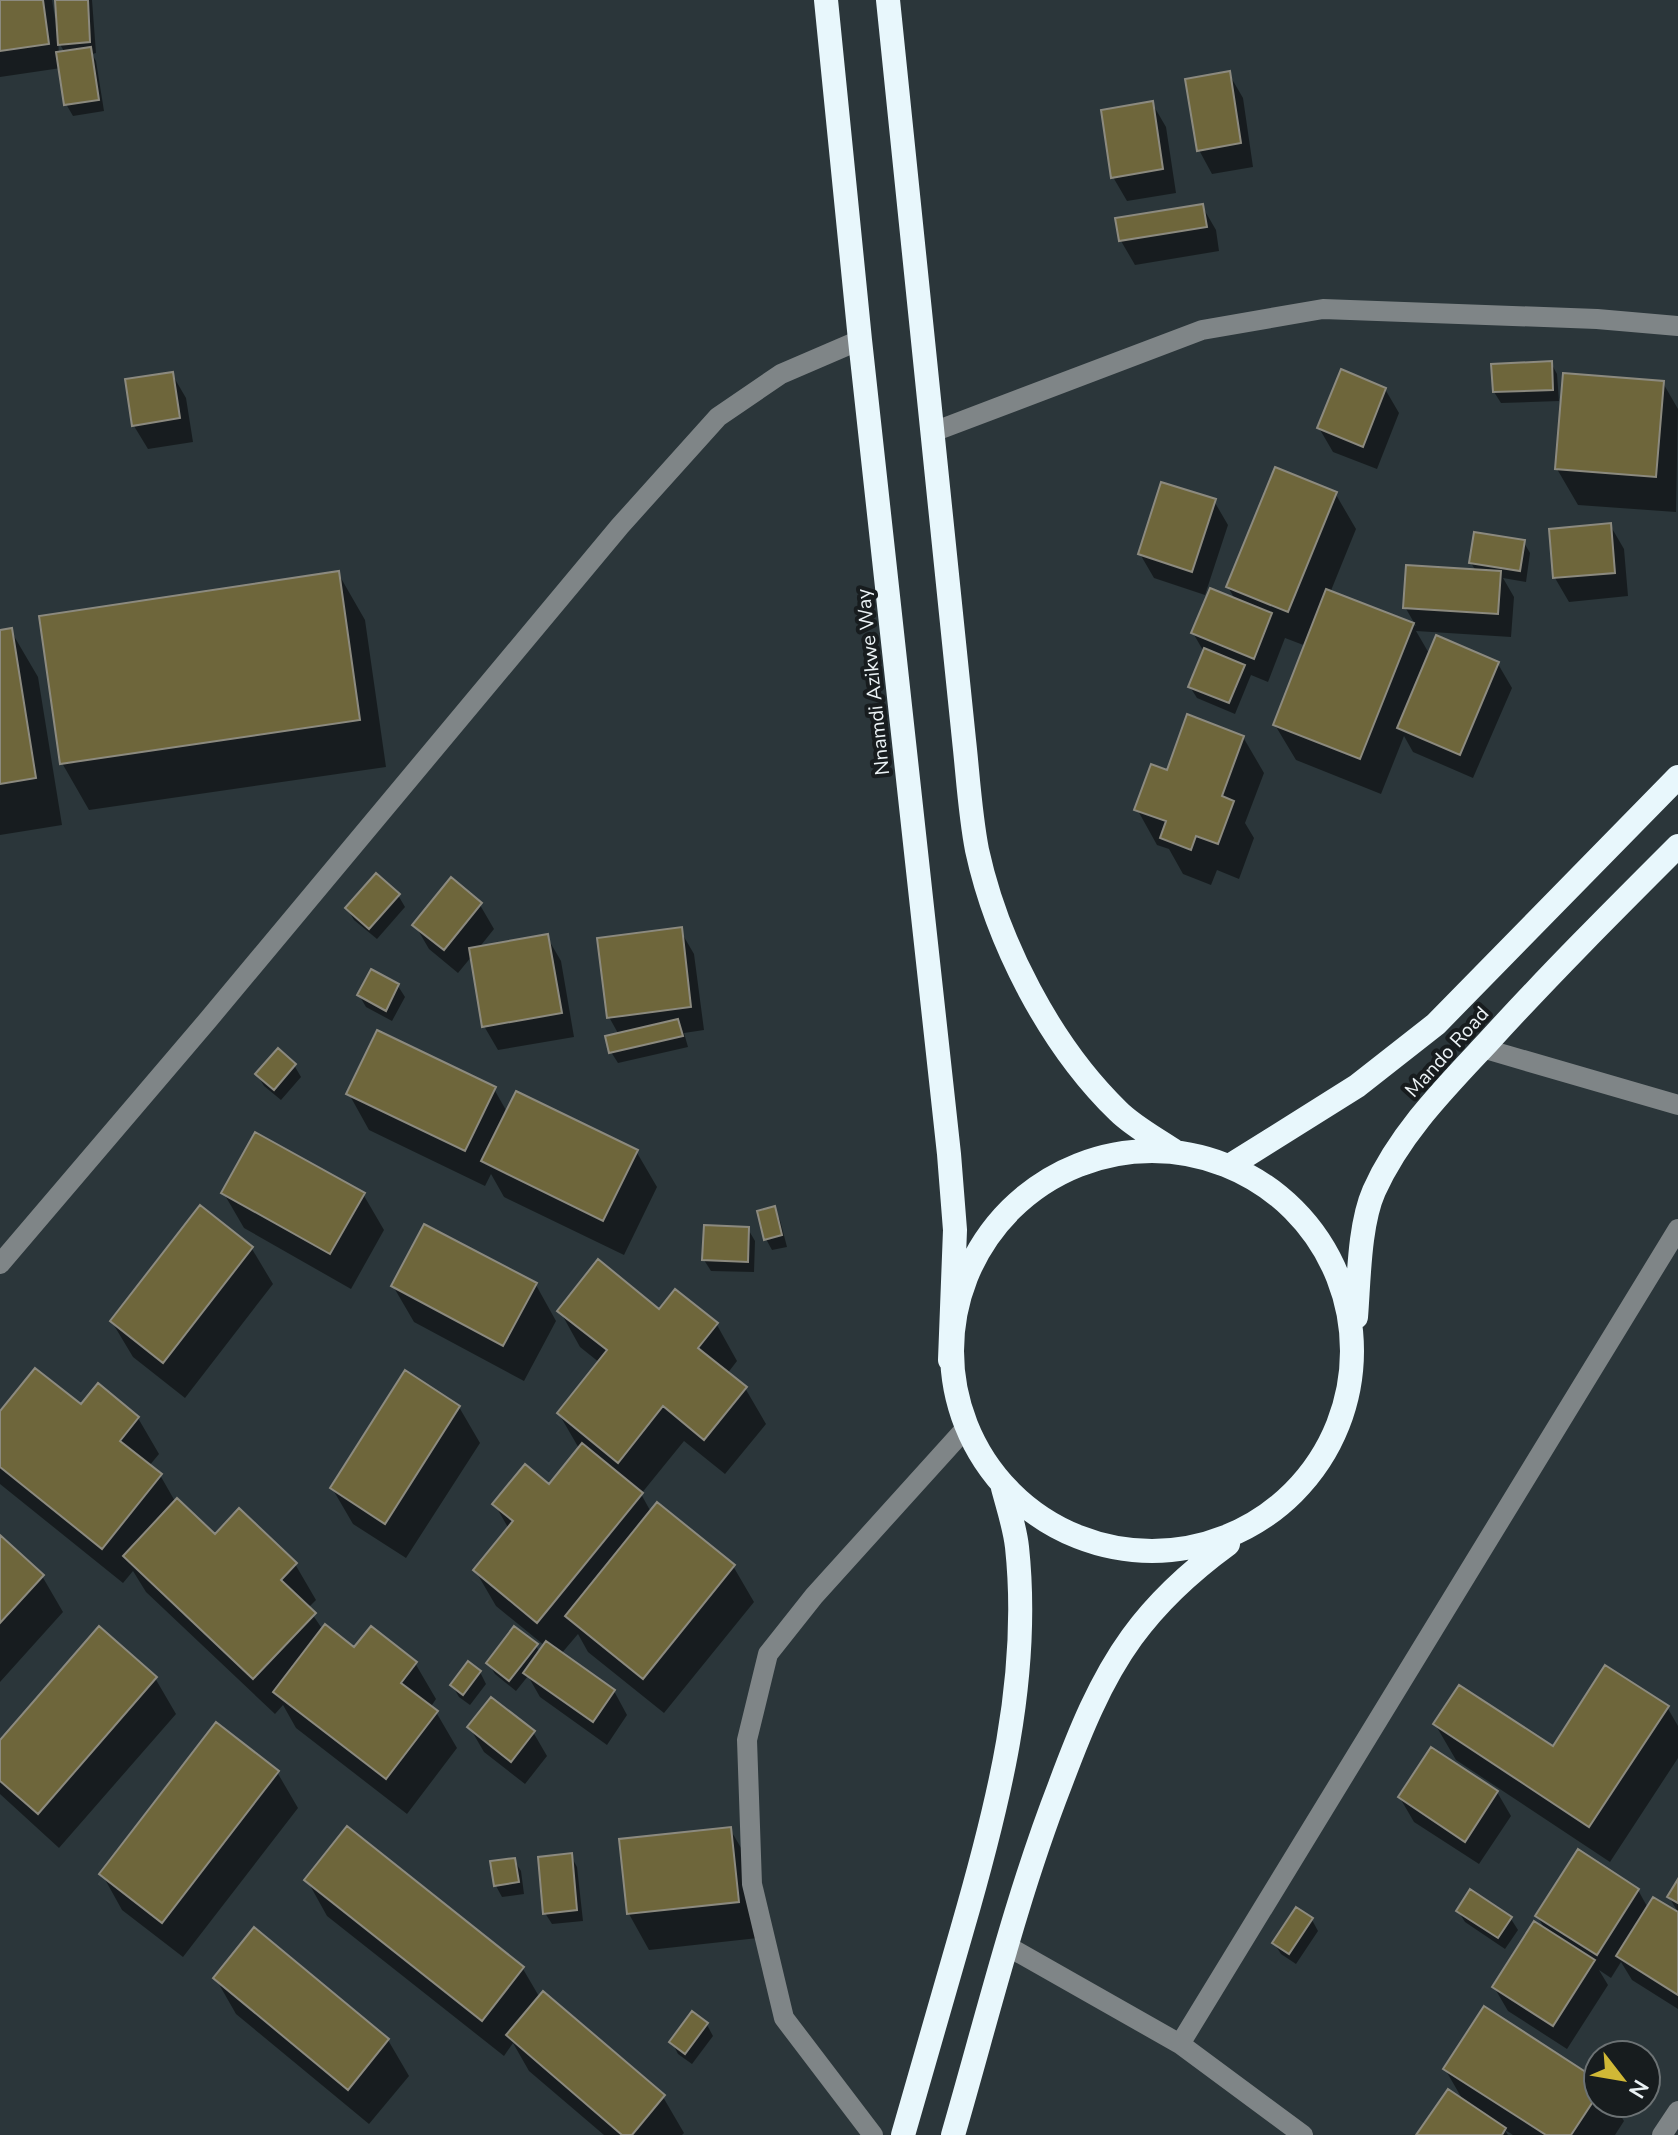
<svg xmlns="http://www.w3.org/2000/svg" width="1678" height="2135" viewBox="0 0 1678 2135" font-family="'Nunito Sans',sans-serif">
	<style>
		.shadow { fill: #0007; fill-rule: evenodd }
		.building { fill: #6e663b; stroke: #8c8a7f; stroke-width: 2 }
		.lines { fill: none; stroke-linecap: round; stroke-linejoin: round }
		.minor { stroke: #7f8587; stroke-width: 20 }
		.highway { stroke: #e8f7fc; stroke-width: 24 }
		.labels { text-anchor: middle; dominant-baseline: central; stroke-width: 8; stroke-linejoin: round; paint-order: stroke }
		.street-label { font-size: 20px; fill: #ebf2f5; stroke: #171c1e }
	</style>
	<rect width="100%" height="100%" fill="#2b363a"/>
	<path class="shadow" d="M0,0h52l3,18h3l-1,-18h35l4,53 -4,1 4,7 8,50 -31,5 -7,-12 -5,-36 -61,9zM58,41l7,12 -6,1z
		M1229,74l14,24 10,69 -41,7 -13,-24z
		M1152,103l14,24 10,66 -49,8 -14,-24z
		M1202,206l14,24 3,21 -84,14 -14,-24z
		M1551,363l6,11 2,27 -58,2 -7,-11z
		M172,374l14,24 7,44 -45,7 -14,-23z
		M1663,383l15,26 -2,103 -98,-7 -21,-36z
		M1385,389l14,24 -22,56 -44,-17 -14,-24z
		M1335,493l21,36 -26,64 86,33 -11,-19 71,-36 -5,-8 52,-22 7,12 -4,29 -23,-4 11,19 -3,40 -95,-6 14,24 68,9 14,24 -39,90 -60,-26 -9,-16 -23,58 -85,-34 -21,-35 31,-79 -21,-8 -17,44 -17,-7 -16,39 -38,-16 -7,-11 14,-35 -11,-19 43,-32 -8,-14z
		M1214,501l14,24 -23,70 -51,-17 -14,-24z
		M1610,525l14,24 4,47 -59,6 -14,-24z
		M338,573l27,47 21,147 -297,43 -27,-47z
		M11,631l27,46 24,148 -62,10v-203z
		M1243,737l21,36 -19,50 9,15 -15,41 -22,-9 -6,15 -28,-11 -14,-25 -12,-4 -20,-36 31,-37z
		M398,895l7,12 -28,32 -23,-19 -7,-12z
		M480,905l14,24 -16,20 69,-12 14,24 13,76 -76,13 -14,-24 -12,-70 -14,17 -29,-24 -14,-24z
		M680,930l14,24 10,76 -20,3 4,14 -70,16 -7,-11 8,-17 -10,-18z
		M398,986l7,11 -13,24 -26,-14 -7,-12z
		M294,1065l7,12 -20,23 -17,-14 -7,-12z
		M494,1089l13,23 129,39 21,36 -33,68 -120,-58 -13,-23 -6,12 -116,-56 -20,-36z
		M223,1192l140,2 21,36 -33,59 -107,-61z
		M200,1208l52,41 21,35 -88,114 -52,-41 -21,-35z
		M774,1209l6,11 7,27 -15,3 -6,-11z
		M748,1229l7,12 -1,31 -43,-1 -7,-11z
		M536,1285l20,36 -32,60 -110,-59 -21,-36z
		M675,1292l42,33 20,36 -10,13 18,14 21,36 -41,50 -41,-33 -43,53 10,18 82,54 21,36 -90,111 -76,-61 -10,-18 -17,20 53,37 13,24 -20,30 -67,-48 -12,-21 -12,15 -21,-17 -7,-11 48,-17 4,7 5,-7 -49,-40 -21,-36 34,-41 -14,-24 54,-18 31,-37 -21,-36 41,-51 -20,-16 -20,-36 99,1z
		M81,1407l57,11 21,36 -10,12 11,9 16,28 40,34 79,27 21,36 -8,8 15,22 32,20 60,13 21,36 -6,9 6,4 21,36 -50,66 -111,-86 -13,-23 -8,9 -129,-122 -13,-21 -10,12 -123,-99v-70z
		M459,1407l21,36 -74,115 -53,-34 -21,-36z
		M0,1537l42,39 21,36 -63,70z
		M480,1672l6,12 -16,21 -11,-8 -7,-12z
		M155,1678l21,36 -117,134 -59,-54v-51z
		M1667,1707l11,19v32l-68,104 -154,-102 -21,-36 118,24z
		M470,1728l63,4 14,24 -22,28 -41,-32z
		M277,1772l21,36 -115,149 -61,-47 -20,-36z
		M1497,1792l14,24 -32,48 -65,-42 -14,-24z
		M347,1829l176,140 17,29 123,99 21,36 -2,2h-78l-75,-64 -16,-28 -9,13 -177,-140 -20,-36z
		M730,1829l21,36 7,73 -109,12 -20,-36z
		M571,1856l6,11 6,54 -31,3 -7,-11z
		M514,1860l7,11 3,23 -22,3 -6,-11 -4,-23z
		M1678,1883v29l-9,-15z
		M1638,1890l10,18 30,6v95l-46,-29 -11,-18 -10,16 -12,-8 9,15 -41,64 -59,-38 -14,-24 52,-56 -9,-15z
		M1470,1892l41,27 7,11 -13,19 -40,-27 -7,-11z
		M1312,1920l6,11 -22,33 -15,-10 -7,-11z
		M216,1979l172,61 21,36 -40,48 -133,-110z
		M707,2025l6,11 -21,28 -14,-10 -6,-12z
		M1445,2069l153,13v21h15l11,18 -9,14h-102l-8,-5 3,5h-89l45,-33z"/>
	<path class="building" d="M0,0h43l6,44 -49,7z
		M55,0h33l2,42 -32,3z
		M91,47l8,53 -35,5 -8,-53z
		M1230,71l11,72 -44,8 -12,-72z
		M1153,101l10,68 -52,9 -10,-68z
		M1203,204l4,23 -88,14 -4,-23z
		M1552,361l1,29 -60,2 -2,-28z
		M1341,369l45,19 -23,59 -46,-19z
		M173,372l7,46 -48,8 -7,-47z
		M1563,373l101,8 -8,96 -101,-8z
		M1275,467l62,25 -49,120 -62,-25z
		M1161,482l55,17 -24,73 -54,-18z
		M1611,523l4,50 -62,5 -4,-49z
		M1474,532l51,8 -5,31 -51,-8z
		M1406,565l95,6 -3,43 -95,-6z
		M339,571l21,149 -300,44 -21,-148z
		M1210,588l62,25 -18,46 -63,-26z
		M1326,589l88,34 -54,136 -87,-34z
		M12,628l24,150 -36,6v-154z
		M1436,635l63,27 -39,93 -63,-27z
		M1204,648l41,17 -16,38 -41,-16z
		M1187,714l57,22 -22,60 12,5 -16,43 -22,-8 -5,14 -31,-12 6,-17 -32,-11 17,-46 16,6z
		M376,873l24,21 -31,35 -24,-21z
		M451,877l31,26 -38,47 -32,-25z
		M682,927l9,80 -84,11 -10,-80z
		M548,934l14,79 -80,14 -13,-79z
		M371,969l28,15 -13,27 -29,-16z
		M678,1019l5,17 -74,17 -4,-17z
		M377,1030l119,57 -31,64 -119,-57z
		M278,1048l18,16 -22,26 -19,-16z
		M516,1091l122,59 -35,71 -122,-60z
		M255,1132l110,61 -35,61 -109,-61z
		M200,1205l53,42 -90,116 -53,-42z
		M775,1206l7,29 -18,5 -7,-29z
		M424,1224l113,59 -34,63 -112,-60z
		M704,1225l45,2 -1,35 -46,-2z
		M598,1259l61,50 16,-20 43,34 -20,25 49,39 -43,53 -41,-34 -45,57 -61,-50 50,-63 -50,-39z
		M35,1368l46,36 17,-21 41,34 -19,24 42,33 -60,75 -102,-82v-56z
		M405,1370l55,36 -75,118 -55,-36z
		M582,1443l61,50 -106,130 -64,-53 40,-49 -21,-17 33,-40 24,20z
		M177,1498l38,36 24,-26 58,55 -16,17 35,33 -63,66 -130,-123z
		M657,1502l78,63 -92,114 -78,-63z
		M0,1535l44,40 -44,48z
		M325,1624l29,23 17,-21 46,36 -16,21 37,28 -52,68 -113,-87z
		M99,1626l58,51 -119,137 -38,-33v-41z
		M514,1626l24,18 -29,37 -23,-18z
		M546,1641l69,49 -22,32 -70,-49z
		M468,1661l13,10 -18,24 -13,-10z
		M1605,1665l64,41 -80,121 -156,-103 26,-39 94,61z
		M491,1697l44,34 -24,31 -44,-35z
		M216,1722l63,49 -117,152 -63,-49z
		M1431,1747l67,44 -33,51 -67,-45z
		M347,1826l177,141 -42,54 -178,-141z
		M731,1827l8,75 -112,12 -8,-75z
		M1578,1849l61,40 -42,66 -62,-39z
		M572,1853l5,57 -34,4 -5,-57z
		M515,1858l4,24 -25,4 -4,-25z
		M1678,1879v24l-11,-6z
		M1470,1889l42,28 -14,21 -42,-27z
		M1653,1897l25,15v83l-62,-39z
		M1296,1907l17,11 -24,36 -17,-11z
		M1534,1921l61,39 -42,66 -61,-39z
		M254,1927l135,112 -41,51 -135,-112z
		M543,1991l122,104 -33,40h-10l-116,-100z
		M1484,2006l114,74v14l-27,41h-25l-103,-66z
		M692,2011l16,12 -23,31 -16,-12z
		M1448,2089l58,39 -4,7h-86z"/>
	<g class="lines">
		<path class="minor" d="M933,432l269,-102 121,-21 274,10 81,7
			M1482,1048l196,57
			M0,1264l208,-244 412,-494 98,-109 63,-43 79,-34
			M1007,1946l173,98 123,91
			M1180,2044l498,-815
			M873,2135l-89,-117 -32,-134 -5,-144 21,-86 46,-58 151,-167
			M1662,2135l16,-24"/>
		<path class="highway" d="M826,0l34,340 89,814 6,76 -5,130
			M888,0l76,740c4,36 6,74 13,110 20,92 73,195 141,261 15,15 37,27 55,39
			M952 1351a200 200 0 1 1 400 0a200 200 0 1 1-400 0Z
			M1231,1165l126,-79 79,-62 242,-247
			M1356,1317c3,-37 3,-92 18,-126 26,-58 71,-103 114,-149 61,-67 125,-131 190,-196
			M903,2135c19,-68 39,-136 59,-205 36,-124 69,-252 55,-383 -2,-19 -9,-40 -14,-59
			M953,2135c34,-117 63,-237 107,-350 19,-51 40,-104 72,-148 27,-37 59,-66 96,-93"/>
	</g>
	<g class="labels">
		<g class="street-label">
			<text transform="translate(873 682) rotate(-96)">Nnamdi Azikwe Way</text>
			<text transform="translate(1447 1052) rotate(-48)">Mando Road</text>
		</g>
	</g>
	<g transform="translate(1622 2079) rotate(121)"><circle r="38" fill="#171c1e" stroke="#6c7274" stroke-width="2"/>
	<path d="M0-6L14 30L0 20L-14 30Z" fill="#d0b836"/>
	<text y="-12" font-size="22" font-weight="bold" text-anchor="middle" fill="#ebf2f5">N</text>
	</g>
</svg>
